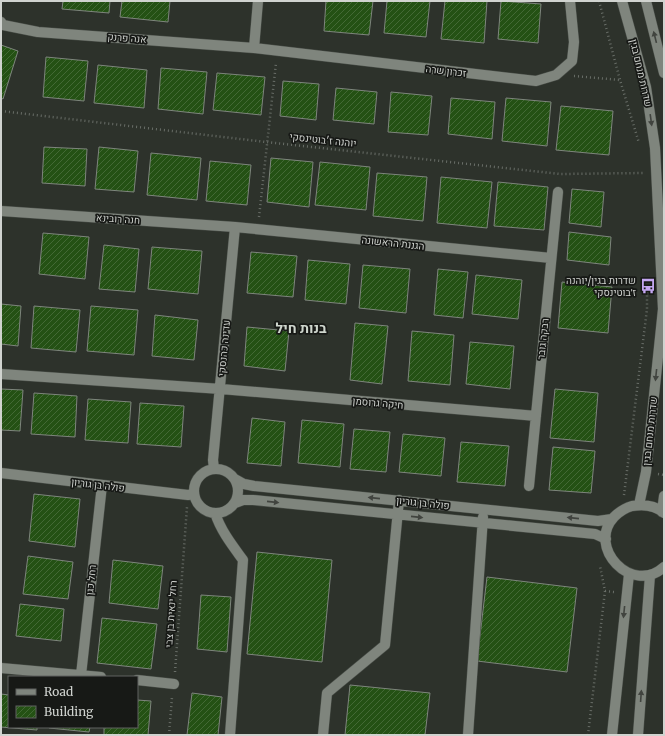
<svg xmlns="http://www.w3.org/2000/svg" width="665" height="736" viewBox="0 0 665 736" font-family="Merriweather,Heebo,serif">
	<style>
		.building { fill: url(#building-hatch); stroke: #7e857d }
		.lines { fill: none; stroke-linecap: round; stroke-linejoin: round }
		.minor-casing { stroke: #494e48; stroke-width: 11 }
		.path { stroke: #696e68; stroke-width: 2.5; stroke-dasharray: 1 3; stroke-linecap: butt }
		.minor { stroke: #7f857d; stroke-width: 10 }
		.oneway { fill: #41443f }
		.labels { text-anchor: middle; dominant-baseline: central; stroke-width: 3.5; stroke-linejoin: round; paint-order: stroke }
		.street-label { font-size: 10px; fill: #d0d3cf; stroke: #171916 }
		.poi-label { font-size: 10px; fill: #d0d3cf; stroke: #171916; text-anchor: end }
		.district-label { font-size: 14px; font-weight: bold; fill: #ced5cc; stroke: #171916 }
	</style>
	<defs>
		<pattern id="building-hatch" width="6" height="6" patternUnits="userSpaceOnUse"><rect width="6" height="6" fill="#245114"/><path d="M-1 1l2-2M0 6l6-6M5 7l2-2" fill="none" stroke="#436935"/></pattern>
	</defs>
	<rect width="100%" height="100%" fill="#2d322b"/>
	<path class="building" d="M63,1h47l-1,12 -47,-4z
		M122,1h48l-2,21 -48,-5z
		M326,1h47l-4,34 -45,-4z
		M387,1h43l-4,36 -42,-4z
		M445,1h42l-3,42 -43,-4z
		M501,1l40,3 -3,39 -40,-4z
		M1,45l17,6 -15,48 -2,-1z
		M46,57l42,4 -4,40 -41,-4z
		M98,65l49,5 -3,38 -50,-5z
		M161,68l46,4 -4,42 -45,-5z
		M217,73l48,4 -4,38 -48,-5z
		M283,81l36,3 -3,36 -36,-4z
		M336,88l41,4 -3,32 -41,-4z
		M391,92l41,4 -4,39 -40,-3z
		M451,98l44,4 -3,37 -44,-5z
		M506,98l45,4 -4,44 -45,-5z
		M561,106l52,5 -4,44 -53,-5z
		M44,147l43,2 -2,37 -43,-3z
		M99,147l39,4 -4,41 -39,-3z
		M151,153l50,5 -4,42 -50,-5z
		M271,158l42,4 -4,45 -42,-5z
		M210,161l41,4 -4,40 -41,-4z
		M320,162l50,5 -4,43 -51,-5z
		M377,173l50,4 -4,44 -50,-5z
		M441,177l51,5 -5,46 -50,-5z
		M498,182l50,5 -4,43 -50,-4z
		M572,189l32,3 -3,35 -32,-4z
		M569,232l42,5 -2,28 -42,-5z
		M43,233l46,4 -4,42 -46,-5z
		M104,245l35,4 -4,43 -36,-3z
		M152,247l50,4 -4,43 -50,-5z
		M251,252l46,4 -4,41 -46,-4z
		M308,260l42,4 -4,40 -41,-4z
		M363,265l47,4 -4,44 -47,-5z
		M438,269l30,3 -5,46 -29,-3z
		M476,275l46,5 -4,39 -46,-5z
		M562,282l50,5 -4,46 -50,-5z
		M1,304l20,2 -3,40 -17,-2z
		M34,306l46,4 -4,42 -45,-4z
		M91,306l47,4 -4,45 -47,-4z
		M155,315l43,5 -4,40 -42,-4z
		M355,323l33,3 -6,58 -32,-4z
		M247,327l42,4 -4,40 -41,-5z
		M412,331l42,4 -4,50 -42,-4z
		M470,342l44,4 -4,43 -44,-5z
		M1,389l22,1 -3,41 -19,-1z
		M555,389l43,4 -4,49 -44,-4z
		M34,393l43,3 -2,41 -44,-3z
		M88,399l43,3 -3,41 -43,-3z
		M140,403l44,3 -3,41 -44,-3z
		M252,418l33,4 -4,44 -34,-3z
		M302,420l42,4 -4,43 -42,-4z
		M354,429l36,3 -4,40 -36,-3z
		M403,434l42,4 -4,38 -42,-4z
		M461,442l48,4 -4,40 -48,-4z
		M553,447l42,4 -4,42 -42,-3z
		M34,494l46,5 -5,48 -46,-6z
		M257,552l75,8 -10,102 -75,-8z
		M28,556l45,6 -5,37 -45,-5z
		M113,560l50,6 -5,43 -49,-6z
		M487,577l90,11 -10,84 -90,-11z
		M201,595l30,2 -4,55 -30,-3z
		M20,604l44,5 -3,32 -45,-5z
		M102,618l55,6 -6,45 -54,-6z
		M350,685l80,8 -5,42h-80z
		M192,693l30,4 -4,38h-31z
		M1,694l8,1v32h28v3l-36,-3z
		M137,700l14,1 -3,34h-44v-8h33z
		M49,727h41l-1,5 -40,-4z"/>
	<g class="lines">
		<g class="minor-casing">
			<path id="minor" d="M622,1l24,86 9,61 8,161 -17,163 -7,33
				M646,1l18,72
				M1,22l2,3 35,7 216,16 282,33 20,-6 16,-14 2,-19 -4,-41
				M254,48l4,-47
				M1,211l234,16 316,31
				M1,374l220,15 315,27
				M194 491a22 22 0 1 1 44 0a22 22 0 1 1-44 0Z
				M214,469l-1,-9 22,-233
				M1,473l187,22 6,-1
				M235,479l9,5 10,2 344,35 14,-2
				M529,486l29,-294
				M235,503l8,-3h10l342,34 11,5
				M662,512l2,-16
				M215,513c6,18 17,32 28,47l-13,175
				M664,513c-9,-8 -20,-9 -32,-7 -7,2 -13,6 -18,11 -28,30 18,79 50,50
				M1,668l100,9
				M81,675l21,-190
				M137,680l37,4
				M323,735l4,-42 58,-48 14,-145
				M468,735l15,-218
				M612,735l17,-161
				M638,735l12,-160"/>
		</g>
		<path class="path" d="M599,1l21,79 19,63
			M574,76l46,4
			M1,111l265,31 294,32 84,-1
			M259,217l17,-154
			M658,474l6,1
			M624,495l23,-186v-22
			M605,591l9,1
			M175,672l12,-165
			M169,735l3,-38
			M588,735l17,-144 -5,-25"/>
		<use href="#minor" class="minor"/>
	</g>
	<defs><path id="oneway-solid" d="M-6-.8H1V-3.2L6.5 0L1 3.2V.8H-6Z"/></defs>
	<g class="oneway">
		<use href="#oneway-solid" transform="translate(655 37) rotate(-104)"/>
		<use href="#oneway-solid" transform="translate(651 120) rotate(82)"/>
		<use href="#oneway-solid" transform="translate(656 375) rotate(96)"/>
		<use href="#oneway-solid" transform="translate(374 498) rotate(-174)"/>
		<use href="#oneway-solid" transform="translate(273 502) rotate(6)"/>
		<use href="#oneway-solid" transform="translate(417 517) rotate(6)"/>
		<use href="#oneway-solid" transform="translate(573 518) rotate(-174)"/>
		<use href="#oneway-solid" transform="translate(624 612) rotate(96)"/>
		<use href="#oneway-solid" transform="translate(641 696) rotate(-86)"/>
	</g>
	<defs>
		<g id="bus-bare" transform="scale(1.2)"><path d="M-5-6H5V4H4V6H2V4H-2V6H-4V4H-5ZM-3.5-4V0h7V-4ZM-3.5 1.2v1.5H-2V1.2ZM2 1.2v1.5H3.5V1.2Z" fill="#c4a7f1" stroke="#171916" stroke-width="2.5" paint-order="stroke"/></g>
	</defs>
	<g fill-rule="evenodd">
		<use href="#bus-bare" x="648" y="286"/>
	</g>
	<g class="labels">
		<g class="street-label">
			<text transform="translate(127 38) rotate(4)">אנה פרנק</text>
			<text transform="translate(446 71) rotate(7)">זכרון שרה</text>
			<text transform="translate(641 73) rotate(77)">שדרות מנחם בגין</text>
			<text transform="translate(323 140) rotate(6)">יוהנה ז'בוטינסקי</text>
			<text transform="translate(118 219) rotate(4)">חנה רובינא</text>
			<text transform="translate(393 243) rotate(6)">הגננת הראשונה</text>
			<text transform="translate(543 339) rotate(-84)">רבקה גובר</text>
			<text transform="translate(224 348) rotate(-85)">עדינה כהנסקי</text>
			<text transform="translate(378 403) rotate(5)">חיקה גרוסמן</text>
			<text transform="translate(650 431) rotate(-84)">שדרות מנחם בגין</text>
			<text transform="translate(98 485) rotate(7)">פולה בן גוריון</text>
			<text transform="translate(423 503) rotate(6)">פולה בן גוריון</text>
			<text transform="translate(91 580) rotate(-84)">רחל כגן</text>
			<text transform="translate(171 614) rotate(-86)">רחל ינאית בן צבי</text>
		</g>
		<g class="poi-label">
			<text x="636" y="280">שדרות בגין/יוהנה<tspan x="636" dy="12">ז׳בוטינסקי</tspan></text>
		</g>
		<g class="district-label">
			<text x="301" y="328">בנות חיל</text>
		</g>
	</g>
	<rect width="665" height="736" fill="none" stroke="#d0d3cf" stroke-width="4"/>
	<rect x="8" y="676" width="130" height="52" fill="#171916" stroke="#616360"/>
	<rect x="16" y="689" width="20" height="6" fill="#7f857d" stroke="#616360"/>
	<text x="44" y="696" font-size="12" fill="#d0d3cf">Road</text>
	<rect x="16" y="706" width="20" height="12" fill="url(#building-hatch)" stroke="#616360"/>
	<text x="44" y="716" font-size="12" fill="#d0d3cf">Building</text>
</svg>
